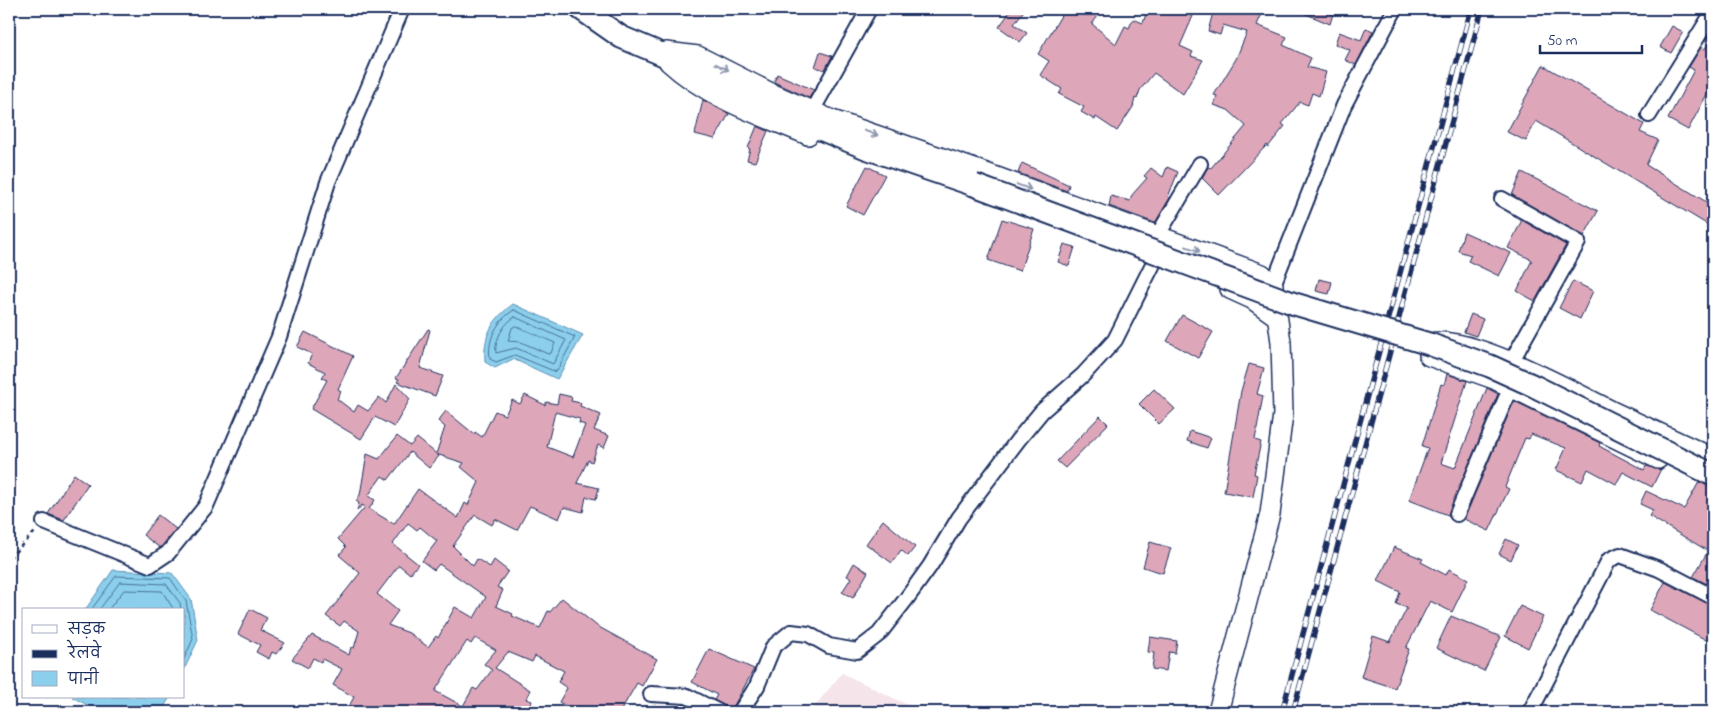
<svg xmlns="http://www.w3.org/2000/svg" width="1722" height="721" viewBox="0 0 1722 721" font-family="'Indie Flower','Playpen Sans Deva',sans-serif">
	<style>
		.built { fill: #f5e4ea }
		.water { fill: #8bcfec; stroke: #5e8fb3 }
		.lines { fill: none; stroke-linecap: round; stroke-linejoin: round }
		.shore { stroke: #486f97; stroke-width: 1 }
		.building { fill: #dda6b9; stroke: #1b2f5e; fill-rule: evenodd }
		.street-casing { stroke: #1b2f5e; stroke-width: 18 }
		.secondary-casing { stroke: #1b2f5e; stroke-width: 22 }
		.primary-casing { stroke: #1b2f5e; stroke-width: 25 }
		.path { stroke: #1b2f5e; stroke-width: 2.5; stroke-dasharray: 4 4; stroke-linecap: butt }
		.street { stroke: #fff; stroke-width: 14 }
		.secondary { stroke: #fff; stroke-width: 19 }
		.primary { stroke: #fff; stroke-width: 21 }
		.rail-casing { stroke: #1b2f5e; stroke-width: 5.5 }
		.rail { stroke: #fff; stroke-width: 4; stroke-dasharray: 11; stroke-linecap: butt }
		.primary-bridge-casing { stroke: #1b2f5e; stroke-width: 25; stroke-linecap: butt }
		.primary-bridge { stroke: #fff; stroke-width: 21 }
		.oneway { stroke: #8d97ae }
	</style>
	<rect width="100%" height="100%" fill="#fff"/>
	<filter id="ink" filterUnits="userSpaceOnUse"><feTurbulence type="fractalNoise" baseFrequency=".02" numOctaves="2"/><feDisplacementMap in="SourceGraphic" scale="10" xChannelSelector="R" yChannelSelector="G"/><feConvolveMatrix kernelMatrix="1 2 1 2 8 2 1 2 1" color-interpolation-filters="sRGB"/></filter>
	<g filter="url(#ink)">
		<path class="built" d="M842,673l80,39h-112z"/>
		<path class="water" d="M513,304l70,31 -26,44 -44,-20 -18,9 -10,-6c-2,-27 7,-42 28,-58z
			M113,570l59,3 19,26 7,41 -14,30v-60h-99z
			M72,697h98l-9,15h-60z"/>
		<g class="lines">
			<path class="shore" d="M514,310l61,27 -19,35 -41,-17 -19,7 -6,-3c-3,-19 7,-39 24,-49z
				M515,317l51,23 -13,24 -37,-16 -20,5c-2,-13 8,-30 19,-36z
				M516,326l39,17 -4,10 -3,1 -27,-12 -13,-1 4,-13z
				M91,610l25,-34 54,2 16,23 7,38 -9,20
				M99,610l21,-28 46,2 14,19 1,7
				M108,610l16,-20 38,1 12,19"/>
		</g>
		<path class="building" d="M1012,9h13l-11,15 13,9 -7,9 -21,-15z
			M1065,9h38l-11,15 24,20 9,-18 4,2 4,-9 10,4 4,-12 4,2 2,-4h22l18,7 -13,30 13,6 -2,4 12,4 -20,34 -29,-21 -14,17 -3,9 -2,-1 -2,9 -16,24 -21,-14 -1,3 -14,-8 3,-5 -25,-13 3,-5 -22,-14 9,-14 -11,-7z
			M1214,9h50l-7,16 30,12 -4,8 28,13 -4,9 19,5 -7,24 -7,-3 -4,12 -8,-3 -18,22 3,2 -17,21 -1,-2 -48,50 -17,-17 6,-11 3,1 35,-42 -18,-16 -14,-5 3,-9 -3,-1 22,-36 11,-27 -24,-7 -3,10 -12,-4z
			M1294,9h26l13,5 -3,10z
			M1672,26l11,6 -12,21 -11,-6z
			M1366,28l7,3 -17,34 -11,-5 5,-10 -15,-6 4,-12 22,8z
			M1713,34v49l-25,47 -20,-11 26,-49 -5,-3 12,-20 4,2z
			M820,52l12,4 -7,14 -10,-3z
			M1543,65l101,59 -4,8 18,8 -12,25 67,41v22l-177,-107 -10,20 -19,-9z
			M777,74l37,16 -5,8 -35,-16z
			M703,100l26,14 -14,25 -20,-5z
			M757,126l11,5 -13,31 -8,-2 3,-11 -2,-1z
			M1022,163l47,22 -2,6 -49,-18z
			M867,166l18,9 -22,40 -17,-9z
			M1167,167l11,5 -10,25 2,1 -15,25 -46,-17 2,-10 19,5 2,-6 15,-17 -3,-2 7,-8 12,9z
			M1522,172l76,39 -14,25 -72,-41z
			M1002,219l32,10 -14,42 -32,-11z
			M1522,220l44,25 -31,56 -18,-10 15,-31 -24,-12z
			M1464,232l47,21 -12,23 -31,-15 3,-6 -13,-4z
			M1064,244l11,3 -6,19 -11,-4z
			M1319,279l13,3 -3,12 -13,-3z
			M1573,281l20,10 -13,28 -21,-11z
			M1471,314l12,5 -7,17 -12,-4z
			M1182,315l31,17 -15,26 -31,-17z
			M428,329l2,1 -10,38 23,8 -8,20 -38,-14 2,-3 -3,-1z
			M305,332l48,24 -15,33 3,2 -4,8 17,13 4,-7 10,6 11,-14 7,6 10,-19 14,15 -16,28 -19,-10 -14,22 -50,-30 16,-29 -5,-2 3,-6 -17,-9 4,-9 -15,-7z
			M1249,364l15,4 -7,26 6,2 -8,44 6,2 -7,32 3,1 -4,22 -29,-5 17,-101z
			M1447,374l20,7 -26,82 14,5 32,-80 11,6 -50,121 -39,-15 19,-52 -6,-2 19,-62 3,1z
			M1154,389l21,20 -16,15 -20,-20z
			M559,394l13,3 -1,4 10,2 -1,3 21,9 -7,15 15,6 -5,12 -6,-3 -6,17 -4,-2 -11,23 22,5 -3,11 -10,-2 -3,15 -19,-5 -5,12 -29,-13 -13,24 -22,-11 -3,6 -17,-10 -22,31 20,20 4,-7 13,8 4,-7 14,11 -11,16 6,3 -7,16 17,8 -1,2 28,12 8,-17 2,1 12,-14 35,28 60,33 -15,27 -5,-3 -17,29h-44l-17,-10 8,-14 -9,-6 6,-11 -29,-15 -3,6 -24,-10 -13,16 35,22 -4,9 6,2 -4,11h-140l-14,-6 -4,6h-24l8,-15 -21,-12 9,-16 -20,-10 -1,3 -8,-4 -5,10 -16,-9 20,-24 37,20 2,-8 3,1 5,-17 -15,-10 -4,5 -14,-10 34,-43 -21,-18 7,-8 -8,-8 27,-32 -3,-2 -5,6 2,-8 -3,-2 4,-6 7,-41 12,5 18,-23 13,10 7,-8 22,18 -10,12 -19,-16 -22,28 -6,-4 -14,20 7,4 -6,9 25,15 24,-35 40,29 7,-15 3,2 11,-23 -18,-15 3,-4 -28,-9 9,-27 -7,-6 8,-10 28,23 1,-2 7,5 13,-26 10,4 7,-15 8,4 5,-9 20,10 1,-3 11,2zM555,412l25,7 -1,4 6,2 -12,32 -26,-10zM408,523l9,7 3,-3 17,14 -15,20 12,9 5,-6 47,33 -12,21 -19,-11 -17,31 -2,-2 -8,11 -19,-14 -21,-8 10,-14 -21,-17 22,-29 11,9 8,-10 -25,-20zM475,638l21,12 -12,14 8,6 -15,20 -4,-2 -10,18 -28,-15 32,-50 4,3z
			M1514,401l86,42 -1,3 45,24 2,-4 15,3 -9,18 -29,-15 -7,12 -28,-15 -6,13 -26,-12 10,-22 -35,-14 -2,5 -4,-1 -20,49 4,2 -20,42 -25,-12z
			M1100,416l8,8 -43,44 -8,-7z
			M1190,431l21,7 -4,10 -20,-7z
			M74,474l14,10 -24,36 -16,-6z
			M1699,482l14,6v99l-20,-10 15,-26 -59,-35 4,-6 -13,-6 6,-13 38,18z
			M158,515l18,14 -16,19 -17,-13z
			M883,520l32,27 -7,9 -7,-6 -9,13 -26,-19z
			M1506,539l12,6 -7,15 -12,-6z
			M1150,542l21,6 -8,25 -20,-6z
			M1394,547l29,12 -2,3 25,13 3,-6 19,10 -16,33 -22,-11 -24,47 3,1 -14,39 -34,-11 12,-41 17,6 17,-34 -11,-4 4,-12 -22,-11z
			M854,563l14,9 -15,26 -11,-6 9,-14 -4,-2z
			M1665,582l48,24v28l-3,8 -60,-32z
			M1520,606l23,11 -15,31 -23,-12z
			M250,609l17,9 -7,12 25,13 -9,11 -4,-2 -3,7 -13,-7 4,-7 -22,-11z
			M1451,616l50,21 -17,34 -48,-23z
			M1150,637l27,4 -2,12 -6,-1 -3,19 -14,-2 2,-16 -6,-1z
			M709,649l45,20 -23,42 -17,-11 3,-5 -25,-13z"/>
		<g class="lines">
			<g class="street-casing">
				<path id="street" d="M812,111l57,-102
					M1649,115l64,-103
					M1502,199l76,43 -68,122
					M1273,285l71,-180 51,-96
					M1457,514l57,-135
					M44,522l106,43 18,-12 38,-47 73,-169 49,-155 74,-173
					M651,694l36,2 32,16
					M740,712l17,-26 16,-39 18,-15 17,2 21,12 28,5 22,-17 28,-36 23,-32 29,-48 59,-78 24,-29 41,-36 32,-35 40,-80 7,-32 38,-64
					M1530,712l79,-152 11,-5 39,14 54,28"/>
			</g>
			<g class="secondary-casing">
				<path id="secondary" d="M666,52l32,4 75,38 59,26 151,52 279,102 11,11 8,57 2,72 -13,100 -52,198
					M669,62c39,36 91,53 139,73
					M1230,289l22,10 24,17
					M1658,459l-164,-80 -65,-23 2,-13c37,-10 148,52 185,70 32,15 65,30 97,45"/>
			</g>
			<g class="primary-casing">
				<path id="primary" d="M581,9l40,28 64,27 111,55 70,29 108,37"/>
			</g>
			<path class="path" d="M9,558l27,-27"/>
			<use href="#street" class="street"/>
			<use href="#secondary" class="secondary"/>
			<use href="#primary" class="primary"/>
			<g class="rail-casing">
				<path id="rail" d="M1282,712l189,-703
					M1293,712l189,-703"/>
			</g>
			<use href="#rail" class="rail"/>
			<g class="primary-bridge-casing">
				<path id="primary-bridge" d="M974,185l321,119 134,40 61,22 44,20 179,89"/>
			</g>
			<use href="#primary-bridge" class="primary-bridge"/>
		</g>
		<defs><path id="oneway-shaft" d="M-6 0H5M1.5-3L5.5 0L1.5 3" fill="none" stroke-width="1.6" stroke-linecap="round" stroke-linejoin="round" transform="scale(1.25)"/></defs>
		<g class="oneway">
			<use href="#oneway-shaft" transform="translate(722 67) rotate(26)"/>
			<use href="#oneway-shaft" transform="translate(871 133) rotate(19)"/>
			<use href="#oneway-shaft" transform="translate(1024 187) rotate(20)"/>
			<use href="#oneway-shaft" transform="translate(1193 249) rotate(20)"/>
		</g>
	</g>
	<rect width="1722" height="721" fill="none" stroke="#fff" stroke-width="30"/>
	<rect x="15" y="15" width="1692" height="691" fill="none" stroke="#1b2f5e" stroke-width="2" filter="url(#ink)"/>
	<rect x="22" y="608" width="162" height="90" fill="#ffffff" stroke="#a4acbf"/>
	<rect x="32" y="625" width="25" height="8" fill="#ffffff" stroke="#a4acbf"/>
	<text x="68" y="634" font-size="15" fill="#1b2f5e">सड़क</text>
	<rect x="32" y="650" width="25" height="8" fill="#1b2f5e" stroke="#a4acbf"/>
	<text x="68" y="658" font-size="15" fill="#1b2f5e">रेलवे</text>
	<rect x="32" y="671" width="25" height="15" fill="#8bcfec" stroke="#a4acbf"/>
	<text x="68" y="684" font-size="15" fill="#1b2f5e">पानी</text>
	<path d="M1540 45v8h102v-8" fill="none" stroke="#1b2f5e" stroke-width="2.5"/>
	<text x="1547" y="45" font-size="15" fill="#1b2f5e" stroke="#ffffff" stroke-width="4" paint-order="stroke">50 m</text>
</svg>
